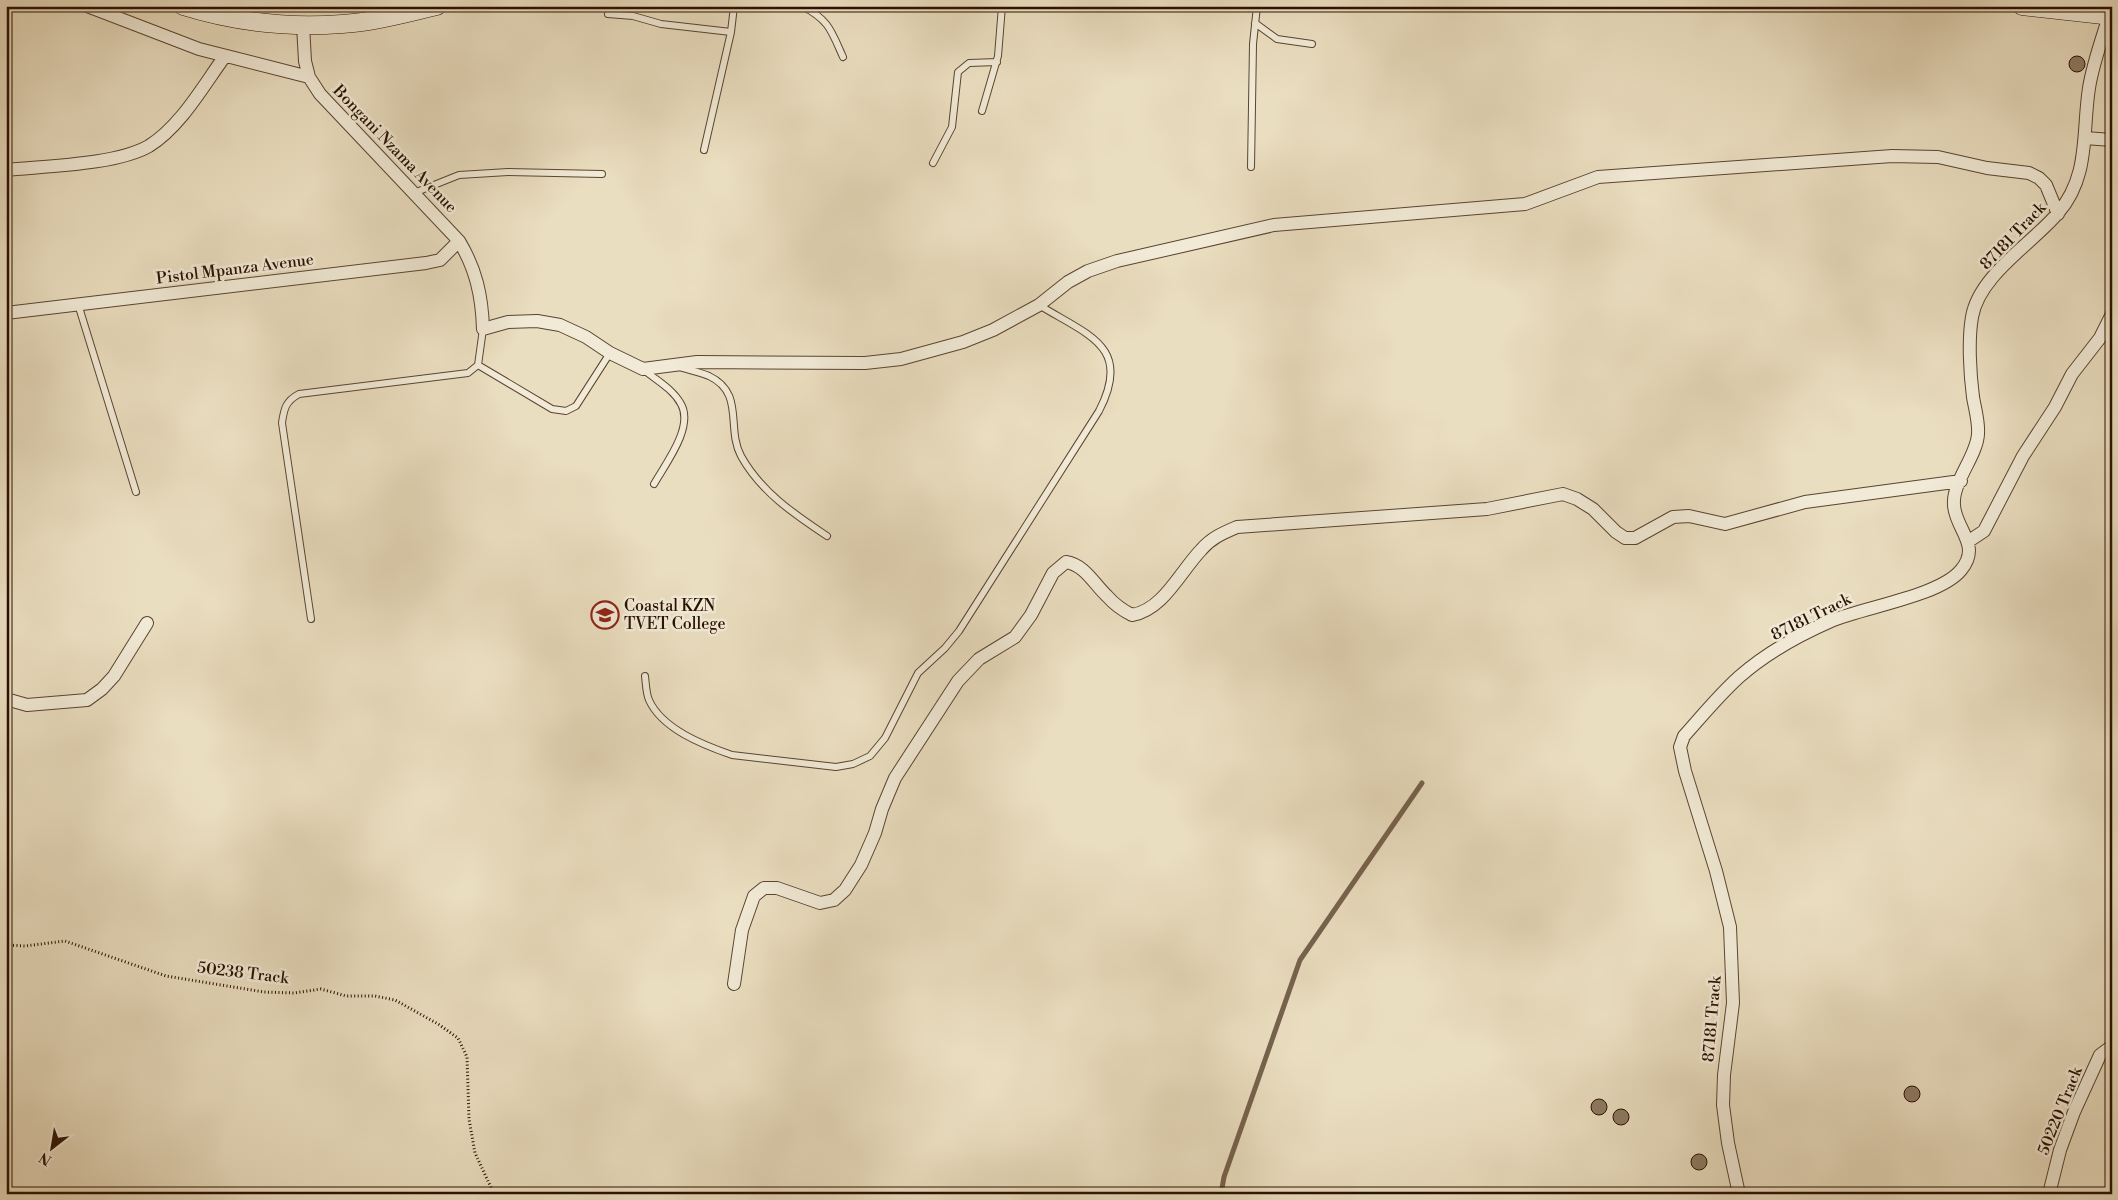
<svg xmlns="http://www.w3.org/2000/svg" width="2118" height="1200" viewBox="0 0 2118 1200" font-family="'Libre Bodoni',serif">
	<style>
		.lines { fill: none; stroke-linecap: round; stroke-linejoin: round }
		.stream { stroke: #76624d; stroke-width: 5 }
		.building { fill: #8e7b64; stroke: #2a1001 }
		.lane-casing { stroke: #5a4431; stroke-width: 8 }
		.street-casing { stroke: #5a4431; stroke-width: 14 }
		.secondary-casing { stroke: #2a1001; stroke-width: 19 }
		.path { stroke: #2a1001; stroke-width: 3; stroke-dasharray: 1 2.5; stroke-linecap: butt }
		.lane { stroke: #f1ead6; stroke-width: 6 }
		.street { stroke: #f1ead6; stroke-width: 12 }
		.secondary { stroke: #f1ead6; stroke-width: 18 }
		.labels { text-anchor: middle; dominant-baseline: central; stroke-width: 5; stroke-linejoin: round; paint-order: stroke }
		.street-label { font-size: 16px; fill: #2a1001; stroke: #f1ead6 }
		.poi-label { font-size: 16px; fill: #2a1001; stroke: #f1ead6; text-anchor: start }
	</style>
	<rect width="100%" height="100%" fill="#eadec0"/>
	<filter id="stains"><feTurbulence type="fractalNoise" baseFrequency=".004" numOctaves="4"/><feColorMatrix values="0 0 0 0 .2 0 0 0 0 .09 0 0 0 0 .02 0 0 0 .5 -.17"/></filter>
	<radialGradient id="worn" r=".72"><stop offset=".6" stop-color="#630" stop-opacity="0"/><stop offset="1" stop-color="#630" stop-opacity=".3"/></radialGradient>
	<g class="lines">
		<path class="stream" d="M1221,1194l3,-17 76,-217 122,-177"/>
	</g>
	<path class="building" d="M2069 64a8 8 0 1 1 16 0a8 8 0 1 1-16 0Z
		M1904 1094a8 8 0 1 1 16 0a8 8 0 1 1-16 0Z
		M1591 1107a8 8 0 1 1 16 0a8 8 0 1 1-16 0Z
		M1613 1117a8 8 0 1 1 16 0a8 8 0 1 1-16 0Z
		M1691 1162a8 8 0 1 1 16 0a8 8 0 1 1-16 0Z"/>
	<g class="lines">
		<g class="lane-casing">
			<path id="lane" d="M802,6c27,14 29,24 41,51
				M608,14l25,2 28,8 70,8
				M1255,23l22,16 35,5
				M982,111l16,-55 4,-50
				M704,150l27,-118 3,-26
				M933,163l19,-36 6,-55 11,-9 28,-1
				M1251,167l2,-123 4,-38
				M414,193l45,-18 49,-3 94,2
				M78,304l58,188
				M478,365l74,44 14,2 10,-5 34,-53
				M679,367c10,3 21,5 30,9 36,17 17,52 32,80 20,36 53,58 86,80
				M644,370c12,10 29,19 37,34 13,23 -15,59 -27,80
				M311,619l-29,-196c2,-15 4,-22 17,-29l169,-21 10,-8 5,-36
				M645,676c1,8 1,17 4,24 13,29 54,45 83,55l104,12 17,-3 17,-8 15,-18 33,-65 27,-25 14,-17 140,-220c34,-65 -12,-76 -60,-106"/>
		</g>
		<g class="street-casing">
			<path id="street" d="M87,6l112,43 110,28
				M303,25l2,36 4,16 11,17 139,147c17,28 23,55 24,88l25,-7 29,-1 23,4 26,12 24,16 33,16 54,-7 168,1 36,-4 62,-17 30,-12 46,-25 29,-23 20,-11 29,-10 157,-36 251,-21 73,-27 294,-21 46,1 49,11 42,5 10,5 7,7 12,29
				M2085,138l27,2
				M6,170c39,-4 110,-5 143,-24 32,-20 54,-60 76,-90
				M6,313l420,-50 14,-3 19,-19
				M1969,541l15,-10 39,-75 32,-49 17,-33 28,-36 12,-24
				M6,699l21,6 60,-5 15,-11 12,-13 33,-53
				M734,984l8,-54 12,-34 10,-8h13l43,15 14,-3 11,-10 16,-25 14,-32 7,-24 13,-31 63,-97 21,-22 36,-22 16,-22 22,-42 13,-11c19,3 28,22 41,34 7,8 15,14 25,19 31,-5 48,-43 69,-65 10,-12 22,-17 36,-23l250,-18 76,-15 14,5 16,10 23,23 9,6h10l38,-21 16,-1 36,8 80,-22 156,-21
				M1739,1194l-11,-51 -5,-38 1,-30 9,-72 -3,-76 -14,-56 -31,-100 -5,-24 4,-11c18,-20 35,-41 55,-59 26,-23 60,-42 92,-56 33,-14 109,-25 130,-51 21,-25 -6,-41 -7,-65 -2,-23 23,-49 24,-71 1,-12 -3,-25 -5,-37 -3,-23 -5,-57 -1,-80 7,-42 61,-74 86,-104 32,-37 24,-80 31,-125 4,-25 13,-49 20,-72
				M2049,1194l11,-44 14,-38 26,-57 12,-9"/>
		</g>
		<g class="secondary-casing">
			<path id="secondary" d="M183,6c51,16 106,22 159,18 32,-2 64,-11 95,-18
				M2022,6l90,10"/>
		</g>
		<path class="path" d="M6,945l19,1 40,-5 101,35 98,16 30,1 27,-4 25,7h29l20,4 43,24 20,14 9,19 2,62 6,34 19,41"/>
		<use href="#lane" class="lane"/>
		<use href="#street" class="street"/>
		<use href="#secondary" class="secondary"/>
	</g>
	<defs>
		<g id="university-ring" transform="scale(1.4375)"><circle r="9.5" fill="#f1ead6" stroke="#8f2418" stroke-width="1.5"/><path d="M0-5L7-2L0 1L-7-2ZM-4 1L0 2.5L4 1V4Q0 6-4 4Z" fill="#8f2418"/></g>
	</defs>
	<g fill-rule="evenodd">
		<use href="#university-ring" x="605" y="615"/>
	</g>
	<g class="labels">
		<g class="street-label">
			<text transform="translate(395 149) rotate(46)">Bongani Nzama Avenue</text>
			<text transform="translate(2013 236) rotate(-46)">87181 Track</text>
			<text transform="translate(235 269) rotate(-7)">Pistol Mpanza Avenue</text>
			<text transform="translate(1811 617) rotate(-26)">87181 Track</text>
			<text transform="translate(243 973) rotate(7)">50238 Track</text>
			<text transform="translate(1712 1019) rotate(-85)">87181 Track</text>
			<text transform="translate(2060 1111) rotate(-68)">50220 Track</text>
		</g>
		<g class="poi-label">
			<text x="624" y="606">Coastal KZN<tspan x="624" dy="18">TVET College</tspan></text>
		</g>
	</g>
	<rect width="2118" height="1200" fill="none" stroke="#eadec0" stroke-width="25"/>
	<rect x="8" y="8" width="2103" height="1185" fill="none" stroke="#2a1001" stroke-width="2.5"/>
	<rect x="12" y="12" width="2093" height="1175" fill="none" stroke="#2a1001"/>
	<g transform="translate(52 1148) rotate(211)" stroke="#f1ead6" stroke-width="4" paint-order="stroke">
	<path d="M0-4L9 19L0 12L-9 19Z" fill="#2a1001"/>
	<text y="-8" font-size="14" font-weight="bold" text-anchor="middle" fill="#2a1001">N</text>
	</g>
	<rect width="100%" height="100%" filter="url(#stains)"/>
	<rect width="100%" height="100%" fill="url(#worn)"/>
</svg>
